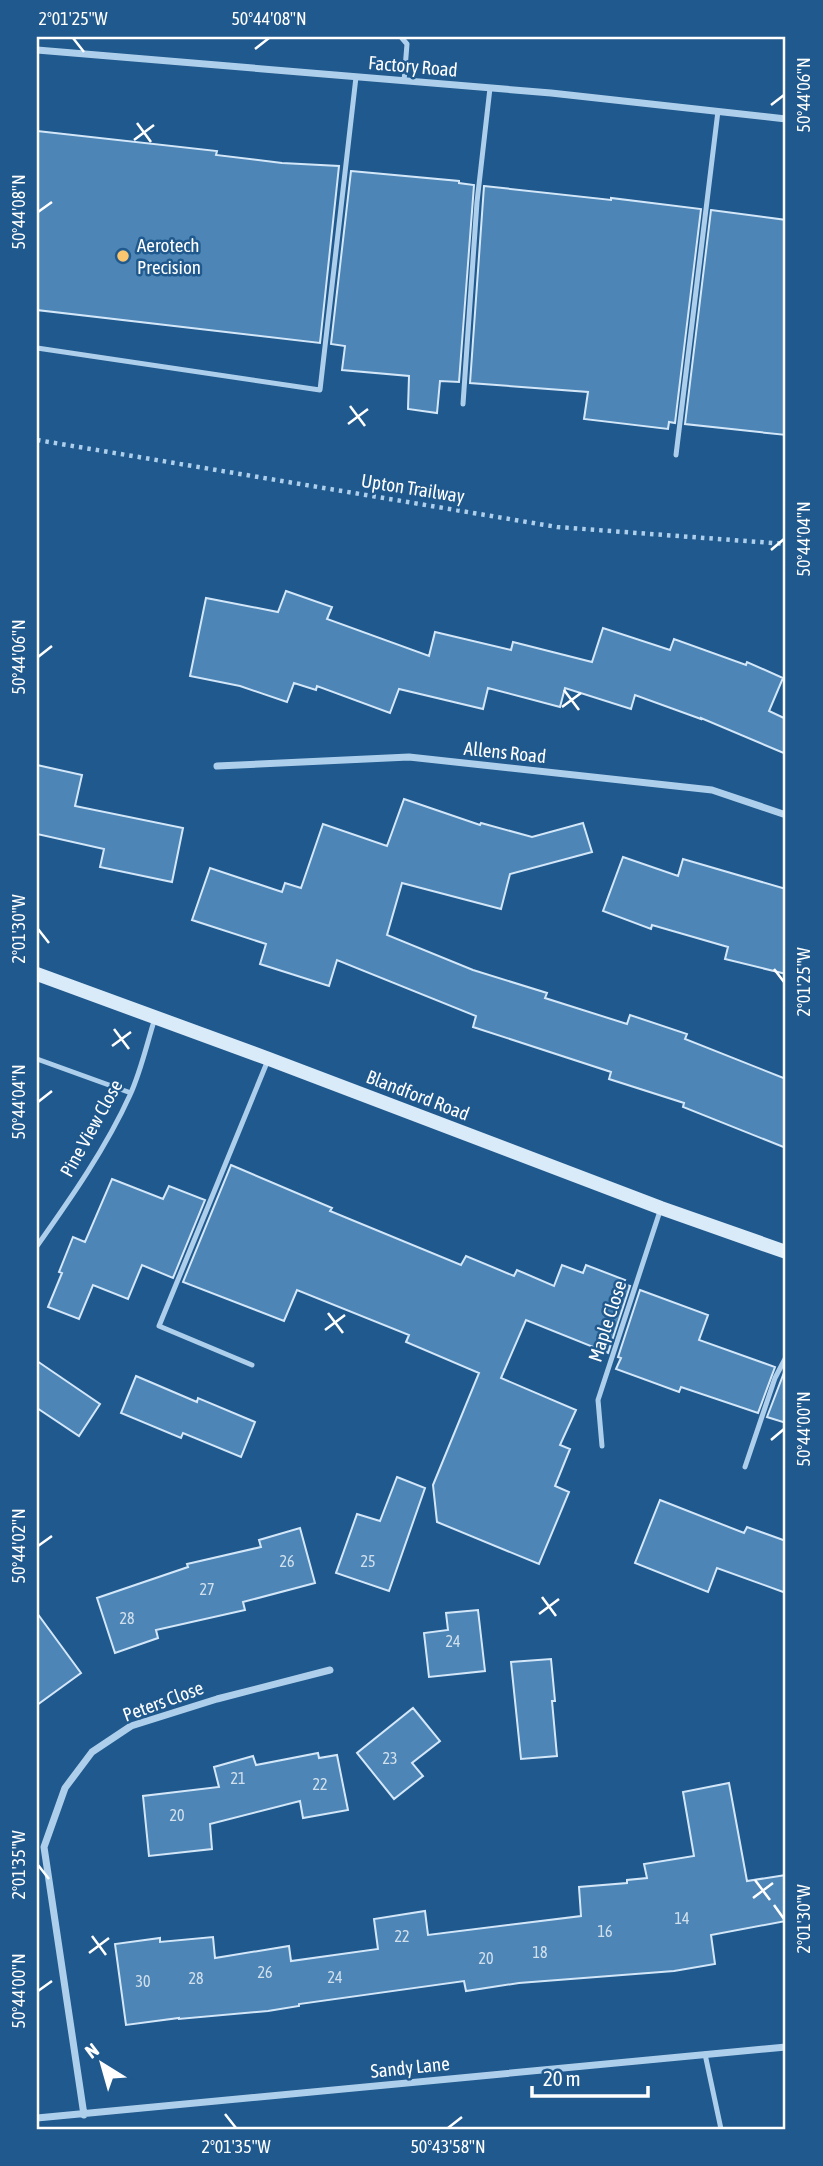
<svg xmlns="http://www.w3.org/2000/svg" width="823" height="2166" viewBox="0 0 823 2166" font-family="'Asap Condensed',sans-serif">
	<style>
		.building { fill: #4c85b6; stroke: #d3e7f9; stroke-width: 2 }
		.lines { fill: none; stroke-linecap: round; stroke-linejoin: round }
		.path { stroke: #adcfec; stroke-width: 4.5; stroke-dasharray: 3.5 5; stroke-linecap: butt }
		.service { stroke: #adcfec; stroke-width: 5 }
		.minor { stroke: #adcfec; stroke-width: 7 }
		.secondary { stroke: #d9eaf9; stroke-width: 14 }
		.ticks { fill: none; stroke: #fff; stroke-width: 2.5 }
		.poi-dot { fill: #f9c56e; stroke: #20598d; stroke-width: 2.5 }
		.labels { text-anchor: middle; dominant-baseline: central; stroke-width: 5; stroke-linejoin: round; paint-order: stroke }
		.number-label { font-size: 16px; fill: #d2e0ed }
		.street-label { font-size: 19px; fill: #fff; stroke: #20598d }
		.poi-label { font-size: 19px; fill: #fff; stroke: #20598d; text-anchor: start }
		.neatline { fill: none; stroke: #fff; stroke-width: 2.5 }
		.ticks-label { font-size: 18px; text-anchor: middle; fill: #fff }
	</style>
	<rect width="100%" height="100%" fill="#20598d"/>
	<path class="building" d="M37,131l180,20 -1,4 66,8 57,3 -19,177 -283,-33z
		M351,171l108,10v2l15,2 -15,197 -19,-1 -3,32 -29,-4 1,-33 -67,-6 3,-24 -14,-2z
		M484,186l127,14v-2l90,11 -26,214 -6,-1 -1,7 -84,-10 4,-27 -118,-9z
		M711,210l75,10v215l-101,-11z
		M286,591l46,16 -5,12 102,37 6,-24 76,18 2,-8 79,20 11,-34 67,22 4,-11 72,26 1,-3 36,16 -14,33 17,8v35l-85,-36v1l-66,-24 -4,14 -66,-21 -5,19 -72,-19 -5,21 -84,-20 -9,24 -73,-27 -1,4 -22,-7 -7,19 -47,-16 -50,-10 16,-78 72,14z
		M37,765l45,10 -7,31 108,22 -11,54 -72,-15 4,-18 -67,-15z
		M404,799l76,26 1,-2 51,14 51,-14 9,29 -82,22 -9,35 -99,-26 -15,52 86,35 74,23 -2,5 82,26 3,-9 57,19 -2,5 101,40v69l-103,-41 1,-4 -75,-24 2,-7 -138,-45 3,-11 -139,-56 -8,26 -69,-22 6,-20 -74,-24 18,-52 72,24 3,-9 16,5 22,-64 64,22z
		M623,857l55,19 5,-17 103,30v85l-61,-15 3,-12 -76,-22 -1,4 -48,-18z
		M231,1165l101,43 -2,3 131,54 5,-9 48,20 3,-6 37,16 8,-21 21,8 3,-8 39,15 -2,4 7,2 -22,67 -82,-33 -25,58 75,32 -16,35 10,4 -15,37 14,6 -30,72 -102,-42 -4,-37 46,-112 -73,-31 3,-7 -112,-45 -13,31 -101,-39z
		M112,1179l51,20 6,-13 36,14 -32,78 -31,-13 -14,34 -35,-14 -14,34 -31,-12 14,-34 -3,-1 14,-35 12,5z
		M640,1290l68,25 -9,25 76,27 -17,46 -77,-26 -2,5 -63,-23 5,-11 -3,-1z
		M37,1361l63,43 -21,32 -42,-28z
		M785,1370h1v53l-19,-6z
		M136,1376l61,26 1,-4 57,24 -14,35 -58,-24 -2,5 -60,-25z
		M397,1477l28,11 -36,103 -53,-18 21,-59 23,7z
		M660,1500l84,33 3,-6 39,14v52l-69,-25 -9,24 -73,-29z
		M300,1528l15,55 -72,19 2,8 -89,20 2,8 -43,15 -18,-55 91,-31 -1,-3 74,-17 -2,-7z
		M478,1610l7,61 -56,6 -5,-44 24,-3 -2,-17z
		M37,1613l44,60 -44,32z
		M551,1659l4,42h-3l5,55 -36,3 -10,-97z
		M413,1708l27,33 -28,22 11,13 -29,23 -37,-46z
		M318,1753l1,5 18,-3 11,55 -45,8 -3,-17 -90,23 2,25 -63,7 -6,-60 76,-9 -5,-20 39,-11 3,9z
		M729,1783l18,98 39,-6v46l-75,14 4,29 -41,7 -155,12 -53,8 -2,-10 -165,23v2l-31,5 -89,8v-1l-53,7 -11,-81 45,-6v4l53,-5 2,21 74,-12 2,15 87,-12 -4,-30 51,-8 3,24 153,-19 -2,-29 48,-4v-3l20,-2 -3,-14 50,-8 -11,-64z"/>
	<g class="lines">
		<path class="path" d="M37,440l520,87 229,17"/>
		<path class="service" d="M401,37l6,7 -3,37
			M37,348l283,42 36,-313
			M463,404l14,-202 13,-114
			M676,455l42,-344
			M37,1059l94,34
			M37,1246c34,-48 69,-98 93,-151 11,-24 17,-52 25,-77
			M252,1365l-93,-39 109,-266
			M602,1446l-4,-46 62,-189
			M745,1467l30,-89 11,-21
			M705,2054l16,75"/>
		<path class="minor" d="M37,50l514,43 235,26
			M217,766l192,-9 303,33 74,25
			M84,2115l-40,-268 21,-59 27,-36 39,-26 86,-27 113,-29
			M37,2118l749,-71"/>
		<path class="secondary" d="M37,974l232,85 392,149 125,44"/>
	</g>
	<path class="ticks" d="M73,38l11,14M255,49l14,-11M771,105l13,-10M137,123l14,19M134,140l20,-15M38,212l14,-10M350,406l15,20M348,424l20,-15M771,550l13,-11M38,657l14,-11M564,690l15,20M562,707l19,-14M38,929l11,14M774,969l10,13M114,1029l15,20M112,1046l19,-14M38,1102l14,-11M328,1313l15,20M325,1330l20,-15M771,1440l13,-11M38,1546l14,-10M542,1597l14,19M539,1614l20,-15M38,1865l11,14M755,1880l15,20M753,1898l20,-15M774,1905l10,14M92,1936l14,19M89,1953l20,-15M38,1991l14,-10M225,2114l11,14M448,2128l14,-11"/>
	<circle class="poi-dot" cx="123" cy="256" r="7"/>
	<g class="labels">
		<g class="number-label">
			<text x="287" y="1561">26</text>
			<text x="368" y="1561">25</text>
			<text x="207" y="1589">27</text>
			<text x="127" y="1618">28</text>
			<text x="453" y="1641">24</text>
			<text x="390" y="1758">23</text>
			<text x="238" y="1778">21</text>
			<text x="320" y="1784">22</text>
			<text x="177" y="1815">20</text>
			<text x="682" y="1918">14</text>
			<text x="605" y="1931">16</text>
			<text x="402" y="1936">22</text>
			<text x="540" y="1952">18</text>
			<text x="486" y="1958">20</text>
			<text x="265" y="1972">26</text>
			<text x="335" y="1977">24</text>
			<text x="196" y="1978">28</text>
			<text x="143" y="1981">30</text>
		</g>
		<g class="street-label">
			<text transform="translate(413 66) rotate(5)">Factory Road</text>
			<text transform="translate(413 488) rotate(9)">Upton Trailway</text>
			<text transform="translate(505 752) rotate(6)">Allens Road</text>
			<text transform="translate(418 1095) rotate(21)">Blandford Road</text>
			<text transform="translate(91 1128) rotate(-61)">Pine View Close</text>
			<text transform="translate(607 1321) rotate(-72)">Maple Close</text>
			<text transform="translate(163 1701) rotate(-20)">Peters Close</text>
			<text transform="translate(410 2067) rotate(-6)">Sandy Lane</text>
		</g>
		<g class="poi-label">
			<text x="137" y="245">Aerotech<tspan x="137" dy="22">Precision</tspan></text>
		</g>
	</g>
	<rect width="823" height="2166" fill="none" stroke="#20598d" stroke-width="77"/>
	<g transform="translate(102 2064) rotate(323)" stroke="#20598d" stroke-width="5" paint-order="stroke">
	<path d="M0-5L12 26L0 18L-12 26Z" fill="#ffffff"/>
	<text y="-10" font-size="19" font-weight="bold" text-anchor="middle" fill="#ffffff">N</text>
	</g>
	<path d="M532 2086v10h116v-10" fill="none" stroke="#ffffff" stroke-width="3.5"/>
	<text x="543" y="2086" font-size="21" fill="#ffffff" stroke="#20598d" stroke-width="5" paint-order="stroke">20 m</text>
	<rect x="38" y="38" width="746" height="2090" class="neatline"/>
	<g class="ticks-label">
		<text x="73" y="25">2°01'25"W</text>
		<text x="269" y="25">50°44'08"N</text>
		<text transform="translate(804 95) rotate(-90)" y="6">50°44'06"N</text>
		<text transform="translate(19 212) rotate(-90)" y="6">50°44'08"N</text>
		<text transform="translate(804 539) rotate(-90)" y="6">50°44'04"N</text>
		<text transform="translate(19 657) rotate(-90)" y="6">50°44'06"N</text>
		<text transform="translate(19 929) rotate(-90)" y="6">2°01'30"W</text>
		<text transform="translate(804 982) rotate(-90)" y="6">2°01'25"W</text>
		<text transform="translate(19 1102) rotate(-90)" y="6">50°44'04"N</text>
		<text transform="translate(804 1429) rotate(-90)" y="6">50°44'00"N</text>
		<text transform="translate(19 1546) rotate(-90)" y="6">50°44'02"N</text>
		<text transform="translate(19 1865) rotate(-90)" y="6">2°01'35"W</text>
		<text transform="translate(804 1919) rotate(-90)" y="6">2°01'30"W</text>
		<text transform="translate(19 1991) rotate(-90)" y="6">50°44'00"N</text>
		<text x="236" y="2153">2°01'35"W</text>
		<text x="448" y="2153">50°43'58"N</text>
	</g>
</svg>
